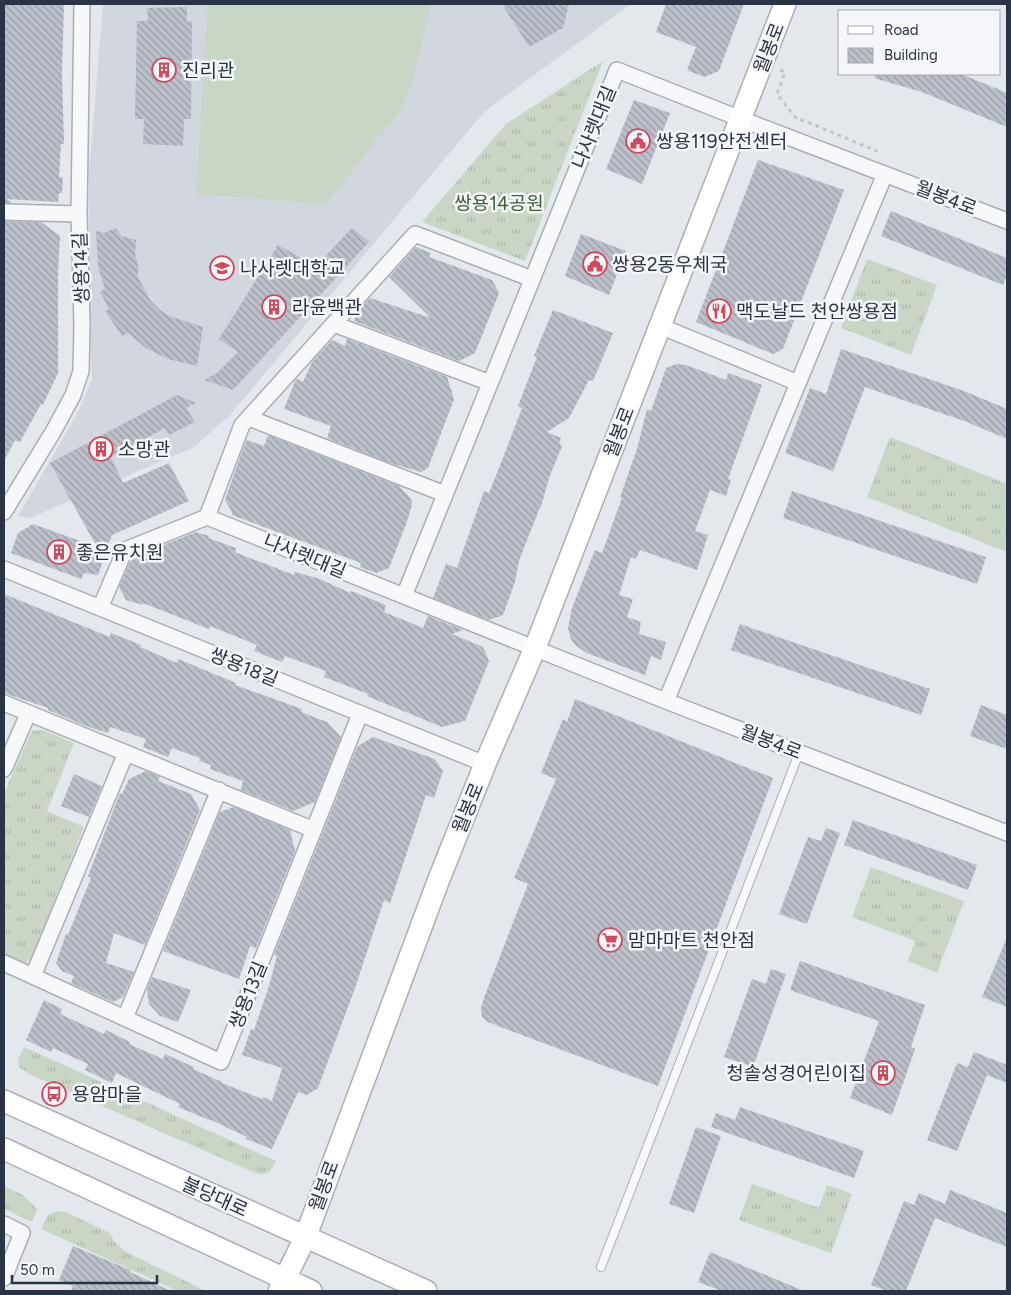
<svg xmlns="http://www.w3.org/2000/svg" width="1011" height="1295" viewBox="0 0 1011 1295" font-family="Figtree,'Noto Sans KR',sans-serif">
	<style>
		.built { fill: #d2d6de }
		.grass { fill: url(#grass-tufts) }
		.garden { fill: #c9d6c5 }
		.building { fill: url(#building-back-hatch) }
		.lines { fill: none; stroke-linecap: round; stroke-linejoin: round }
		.lane-casing { stroke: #a9aeb7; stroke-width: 10 }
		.street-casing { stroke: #a9aeb7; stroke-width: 18 }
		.secondary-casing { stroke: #a9aeb7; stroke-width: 24 }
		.path { stroke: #c2c5cb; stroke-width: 3; stroke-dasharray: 4 4; stroke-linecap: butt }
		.lane { stroke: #f7f8fa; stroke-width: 8 }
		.street { stroke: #f7f8fa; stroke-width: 15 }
		.secondary { stroke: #fff; stroke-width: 21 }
		.labels { text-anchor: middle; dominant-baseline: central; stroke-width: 5; stroke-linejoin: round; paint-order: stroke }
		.street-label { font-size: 19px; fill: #2b3445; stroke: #f4f6f9 }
		.poi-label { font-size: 19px; fill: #2b3445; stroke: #f4f6f9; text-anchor: start }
		.park-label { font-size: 19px; fill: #3f6138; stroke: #f4f6f9 }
	</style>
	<defs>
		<pattern id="grass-tufts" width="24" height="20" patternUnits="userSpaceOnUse" patternTransform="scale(1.25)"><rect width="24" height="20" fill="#c9d6c5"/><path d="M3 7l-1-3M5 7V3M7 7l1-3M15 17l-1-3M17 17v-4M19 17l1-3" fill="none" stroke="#adb8ab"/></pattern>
		<pattern id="building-back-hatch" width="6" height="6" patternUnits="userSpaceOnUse" patternTransform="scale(1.25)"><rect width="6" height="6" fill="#bbc0ca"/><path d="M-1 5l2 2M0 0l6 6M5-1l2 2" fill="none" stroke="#989da6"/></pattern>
	</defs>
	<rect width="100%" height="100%" fill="#e4e7ec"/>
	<path class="built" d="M103,4h528l-147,108 -254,303 -36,32 -164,71 -12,-2 60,-104 14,-33 -3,-80v-126z"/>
	<path class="grass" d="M603,61l-78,200 -103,-39 84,-98z
		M867,259l70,26 -26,70 -70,-27z
		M890,437l117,47v68l-140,-55z
		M43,730l31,13 -27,68 37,16 -52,130 -7,7h-7l-14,-6v-165l28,-62z
		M871,867l93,34 -27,72 -29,-12 7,-20 -63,-24z
		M24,1047l252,114c-4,9 -8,14 -18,13l-229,-100 -10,-7 -1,-8z
		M752,1184l67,24 8,-23 25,9 -21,59 -92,-33z
		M4,1186l19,9 14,14 -5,13 -28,-13z
		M57,1211l9,1 44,21 4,8 12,11 80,39h-28l-137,-62 7,-14z"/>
	<path class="garden" d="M208,4h223l-18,77 -13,30 -74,93 -130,-10z"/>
	<path class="building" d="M4,4h60l-2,69 2,71h-3l-2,33h4l-1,16h-3l-1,9 -51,-3 5,4h-8z
		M502,4h67l-6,24 -34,19z
		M666,4h78l-25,67 -15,6 -17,-7 9,-23 -40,-15z
		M187,7v15l5,-1 -1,98h-7l-1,27 -40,-2 1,-25h-9l2,-98h11l-1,-13z
		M875,74h86l46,19v34l-85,-35 -48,-14z
		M634,100l36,13 -28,71 -36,-15z
		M758,160l86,30 -61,159 -10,5 -77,-32z
		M891,211l116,47v17l-4,10 -122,-49z
		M4,221l37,1 19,14 -2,39v98l-15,32 -2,-1 -21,38 -5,-2 -11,21z
		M116,228l5,8 15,4 -1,14 4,16 -2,5 13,25 10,10 9,6 34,11 -6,39 -29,-7 -22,-11 -18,-15 -6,3 -17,-25 4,-2 -9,-17 5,-3 -7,-22 -2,-36 8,2z
		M352,228l17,14 -136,148 -29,-10 15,-8h-1l20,-20 -19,-13 59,-94 38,21z
		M581,234l45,17 -17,44 -44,-19z
		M416,247l15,6 -2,4 63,23 7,13 -24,60 -16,8 -105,-40 3,-9 13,-14 61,20 -42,-41z
		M553,310l60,23 -20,48 -4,-1 -20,38 -22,14 14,6 -2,5 3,3 -13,32 -8,29h-1l-21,54 -4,21 -12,33 -14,5 -56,-22 13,-34 11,4 27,-77 5,2 14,-35 19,-50 -4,-2 19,-49 -3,-1z
		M347,339l100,38 7,22 -26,69 -7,4 -31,-9 -63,-25 4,-12 -47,-17 12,-30 7,3 9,-20 20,-22 13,6z
		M841,349l123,42 43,18v30l-40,-17 -102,-35 -32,84 -48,-18 25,-65 16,6z
		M676,364l10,1 40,15 2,-7 34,12 -34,94 3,1 -5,16 -16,-6 -15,41 13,4 -11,35 -57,-20 -4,9 -5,-2 -12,38 14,4 -6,18 14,5 -2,12 27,8 -5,18 -10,-4 -6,19 -58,-22 -11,-7 -5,-7 -3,-11 4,-20 23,-58 7,3 20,-55 -2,-1 17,-48 10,-40 4,2 15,-43z
		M177,395l19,8 -10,5 9,14 -26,13 -4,-7 -54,29 12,26 46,-20 20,38 -77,34 -14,40 -14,-2 -3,6 -70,-26 7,-20 15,-9 64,23 -47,-84z
		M268,435l131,51 12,13 1,6 -6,19 -17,44 -13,5 -16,-6 1,-4 -129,-48v-3l-7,-12 19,-54 3,-6 17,6z
		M792,491l194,66 -9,27 -194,-66z
		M196,532l13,4 -1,2 28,10 -1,4 7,3 52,20 1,-3 25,7 30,14 1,-2 35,14 -2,7 39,16 5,-12 35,14 -11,4 31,13 6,14 -24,60 -23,6 -75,-31 1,-2 -44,-17 2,-6 -41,-15 -3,6 -28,-11 3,-6 -47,-19 -1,3 -66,-26v2l-17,-5 -7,-13 11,-25 11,-8z
		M4,594l106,43 1,-4 30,12 -1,2 37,16 1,-4 58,24 -1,2 67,24 -1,3 26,10 14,15 -26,65 -22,9 -52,-21 2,-9 -33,-12 1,-4 -12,-4 1,-3 -28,-10 -4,9 -25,-10 3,-8 -36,-12 -2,6 -22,-7 -38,-16v-2l-44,-15z
		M740,624l190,65 -9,26 -190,-65z
		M575,699l198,79 -115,308 -155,-58 -15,-6 -6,-5 -1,-9 4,-13 43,-111 -14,-6 42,-99 -15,-6 22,-54 4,3z
		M981,705l26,10v34l-37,-13z
		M373,737l62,22 8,12 -9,27 -8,-3 -36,108 -6,-3 -29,88 -37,100 -11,7 -9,-3 -26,57 -26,-10 1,-2 -38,-18v1l-31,-13 2,-3 -64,-31 -4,10 -27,-13 3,-6 -35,-16 -2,4 -25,-12 18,-40 18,9 -2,5 44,20 2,-4 24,12 -1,2 34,15 2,-5 29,13 -1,2 29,13v1l40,16 1,-2 9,4 10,-33 -40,-13 9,-26 3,1 15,-44 8,-30 -3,-1 81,-203 3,-6z
		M146,771l14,6 -2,4 33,13 9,16 -55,135 -31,-12 -8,30 28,9 -11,25 -10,5 -42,-19 3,-7 -12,-5 -6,-8 10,-29 2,1 23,-57 -3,-2 32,-83 2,1 7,-15z
		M74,774l28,12 -13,31 -28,-11z
		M234,807l56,23 5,21 -39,97 -6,-2 -11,33 -76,-28 57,-139z
		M853,820l124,45 -9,25 -124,-45z
		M826,828l14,5 -33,91 -28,-10 29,-77 13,4z
		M1007,937v70l-25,-10z
		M800,961l125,44 -14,42 4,2 -23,66 -42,-17 29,-77 -89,-31z
		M771,969l15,5 -33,93 -29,-10 28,-78 14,5z
		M152,977l39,13 -13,32 -18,-6 -11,-12 -2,-14z
		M974,1052l33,13v18l-20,-8 -30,76 -30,-11 30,-77 11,4z
		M740,1107l124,44 -10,27 -143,-51 5,-14 19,7z
		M696,1127l25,9 -27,77 -25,-9z
		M950,1190l57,23v34l-72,-29 -29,73h-18l-17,-6 33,-84 10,4 5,-12 26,11z
		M73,1246l57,24v2l41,19h-100l2,-5 -14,-6z
		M710,1252l94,39h-82l-24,-9z"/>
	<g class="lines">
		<g class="lane-casing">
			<path id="lane" d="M601,1267l198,-514"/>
		</g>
		<g class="street-casing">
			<path id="street" d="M4,212l75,2
				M334,324l156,59
				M660,326l138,57
				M249,418l196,76
				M4,512l49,-80 20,-37 8,-24 1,-47 -3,-110 3,-210
				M207,517l35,-92 173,-191 117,45
				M4,569l481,195
				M404,596l213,-526 124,49 266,102
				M100,608l25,-58 82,-33 459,184 341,132
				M666,701l219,-527
				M4,703l310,127
				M4,769l24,-55
				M4,963l217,99 139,-348
				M33,976l93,-223
				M125,1018l94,-228
				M4,1224l18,9 -18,45"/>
		</g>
		<g class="secondary-casing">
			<path id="secondary" d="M4,1101l422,190
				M4,1149l307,142
				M279,1291l26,-53 134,-359 46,-115 50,-116 250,-644"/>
		</g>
		<path class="path" d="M780,70l5,2 -8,22 18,23 82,34"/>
		<use href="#lane" class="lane"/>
		<use href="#street" class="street"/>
		<use href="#secondary" class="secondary"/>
	</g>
	<defs>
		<g id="building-ring" transform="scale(1.25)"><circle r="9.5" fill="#f4f6f9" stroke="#d1495b" stroke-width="1.5"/><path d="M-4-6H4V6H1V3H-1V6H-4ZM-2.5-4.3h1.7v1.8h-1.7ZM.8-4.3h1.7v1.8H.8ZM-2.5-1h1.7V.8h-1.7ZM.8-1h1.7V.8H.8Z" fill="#d1495b"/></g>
		<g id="civic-ring" transform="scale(1.25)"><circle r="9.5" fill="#f4f6f9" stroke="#d1495b" stroke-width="1.5"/><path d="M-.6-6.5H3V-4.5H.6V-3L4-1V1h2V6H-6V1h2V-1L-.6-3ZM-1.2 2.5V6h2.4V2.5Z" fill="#d1495b"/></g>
		<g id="university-ring" transform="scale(1.25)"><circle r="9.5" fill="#f4f6f9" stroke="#d1495b" stroke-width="1.5"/><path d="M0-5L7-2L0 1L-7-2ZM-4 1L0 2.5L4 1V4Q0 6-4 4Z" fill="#d1495b"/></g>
		<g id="restaurant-ring" transform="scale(1.25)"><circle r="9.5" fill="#f4f6f9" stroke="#d1495b" stroke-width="1.5"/><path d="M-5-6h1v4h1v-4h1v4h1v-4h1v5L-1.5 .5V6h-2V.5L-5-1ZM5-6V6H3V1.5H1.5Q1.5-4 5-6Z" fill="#d1495b"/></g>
		<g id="supermarket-ring" transform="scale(1.25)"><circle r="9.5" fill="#f4f6f9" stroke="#d1495b" stroke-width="1.5"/><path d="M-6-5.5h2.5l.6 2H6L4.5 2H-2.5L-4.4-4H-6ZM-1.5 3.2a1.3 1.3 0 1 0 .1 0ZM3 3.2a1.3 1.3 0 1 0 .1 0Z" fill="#d1495b"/></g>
		<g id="bus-ring" transform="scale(1.25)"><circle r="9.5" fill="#f4f6f9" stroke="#d1495b" stroke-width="1.5"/><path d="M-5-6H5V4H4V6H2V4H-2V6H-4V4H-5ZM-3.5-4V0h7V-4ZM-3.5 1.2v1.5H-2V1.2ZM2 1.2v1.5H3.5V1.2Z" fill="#d1495b"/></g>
	</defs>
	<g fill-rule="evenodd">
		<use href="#building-ring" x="164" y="70"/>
		<use href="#civic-ring" x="638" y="141"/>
		<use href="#civic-ring" x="595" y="264"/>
		<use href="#university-ring" x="222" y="268"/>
		<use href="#building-ring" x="274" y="307"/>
		<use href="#restaurant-ring" x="719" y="311"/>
		<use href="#building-ring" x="101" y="449"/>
		<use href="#building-ring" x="59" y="552"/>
		<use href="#supermarket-ring" x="610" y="940"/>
		<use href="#building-ring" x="883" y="1073"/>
		<use href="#bus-ring" x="54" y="1094"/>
	</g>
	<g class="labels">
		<g class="street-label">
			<text transform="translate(769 48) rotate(-69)">월봉로</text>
			<text transform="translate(594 127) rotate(-68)">나사렛대길</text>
			<text transform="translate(946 198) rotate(21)">월봉4로</text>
			<text transform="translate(81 268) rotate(-92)">쌍용14길</text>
			<text transform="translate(619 432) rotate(-69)">월봉로</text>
			<text transform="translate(305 556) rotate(22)">나사렛대길</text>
			<text transform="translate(244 667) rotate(22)">쌍용18길</text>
			<text transform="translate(771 742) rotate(21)">월봉4로</text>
			<text transform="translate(468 808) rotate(-68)">월봉로</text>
			<text transform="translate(248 995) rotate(-68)">쌍용13길</text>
			<text transform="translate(324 1186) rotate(-70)">월봉로</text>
			<text transform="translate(215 1197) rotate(24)">불당대로</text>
		</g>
		<g class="poi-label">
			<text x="182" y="70">진리관</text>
			<text x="656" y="141">쌍용119안전센터</text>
			<text x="612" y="264">쌍용2동우체국</text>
			<text x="240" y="268">나사렛대학교</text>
			<text x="292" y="307">라윤백관</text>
			<text x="736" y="311">맥도날드 천안쌍용점</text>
			<text x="118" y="449">소망관</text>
			<text x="76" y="552">좋은유치원</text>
			<text x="628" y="940">맘마마트 천안점</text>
			<text x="866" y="1073" text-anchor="end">청솔성경어린이집</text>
			<text x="72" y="1094">용암마을</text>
		</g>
		<g class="park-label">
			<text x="499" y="203">쌍용14공원</text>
		</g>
	</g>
	<rect width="1011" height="1295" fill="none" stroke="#2b3445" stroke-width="10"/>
	<rect x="838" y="10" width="162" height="65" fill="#f4f6f9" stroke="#a4a8b1"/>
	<rect x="848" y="26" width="25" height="8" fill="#ffffff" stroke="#a4a8b1"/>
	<text x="884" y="35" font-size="15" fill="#2b3445">Road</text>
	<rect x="848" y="48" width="25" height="15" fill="url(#building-back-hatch)" stroke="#a4a8b1"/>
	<text x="884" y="60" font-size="15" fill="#2b3445">Building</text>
	<path d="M12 1275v8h145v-8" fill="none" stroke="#2b3445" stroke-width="2.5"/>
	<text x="20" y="1275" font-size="15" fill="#2b3445" stroke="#f4f6f9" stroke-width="4" paint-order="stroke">50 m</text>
</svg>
